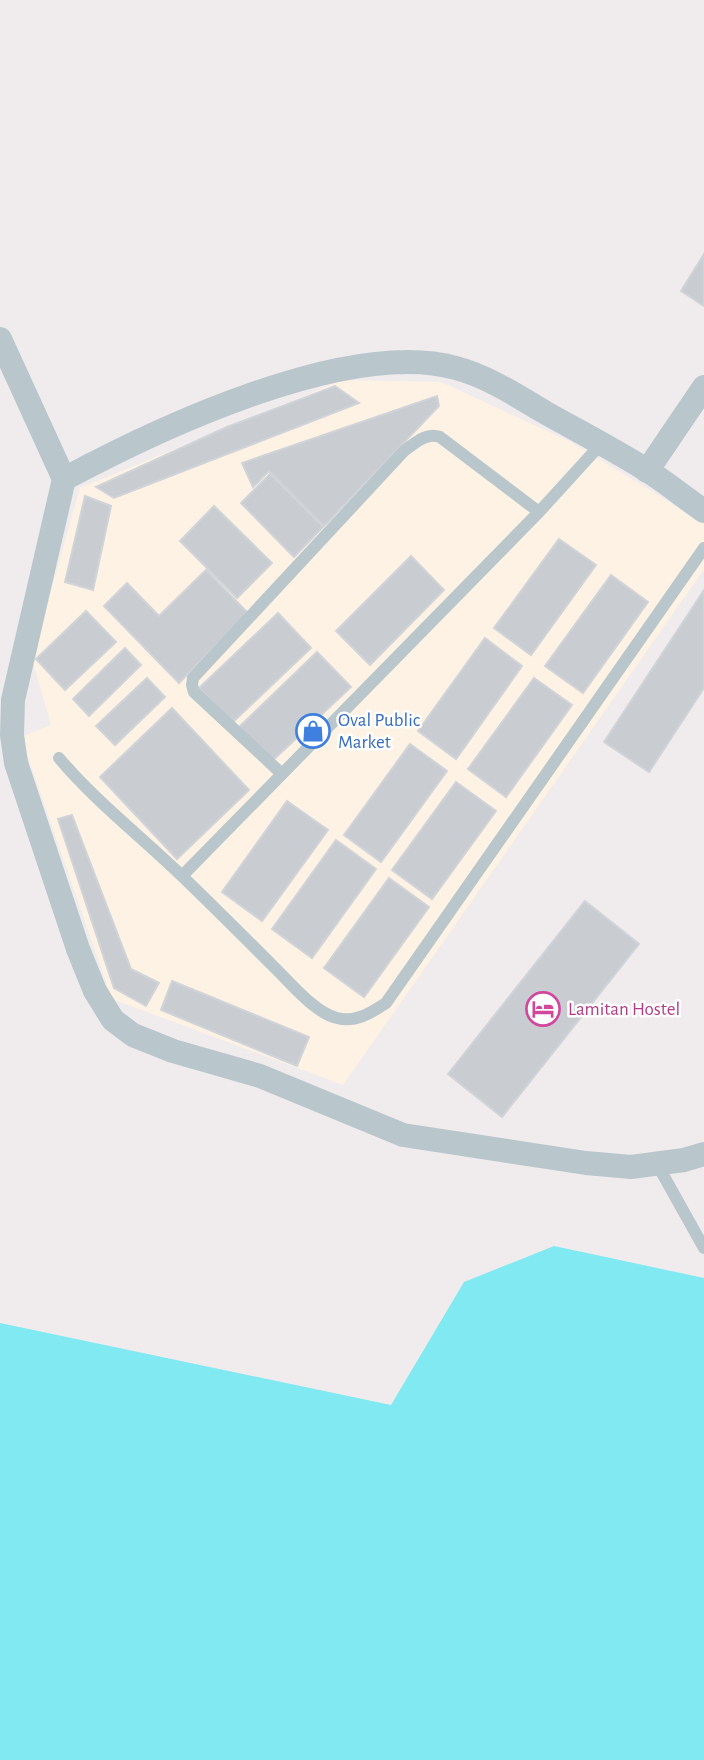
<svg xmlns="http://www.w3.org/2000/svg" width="704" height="1760" viewBox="0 0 704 1760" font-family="'Alegreya Sans',sans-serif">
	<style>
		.commercial { fill: #fdf2e3 }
		.water { fill: #80e9f2 }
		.building { fill: #c9cdd2; stroke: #d0d4d9; stroke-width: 2 }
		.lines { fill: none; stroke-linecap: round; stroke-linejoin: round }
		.service { stroke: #b9c7cd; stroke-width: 12 }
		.minor { stroke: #b9c7cd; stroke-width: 24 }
		.labels { text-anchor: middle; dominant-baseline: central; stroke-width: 5; stroke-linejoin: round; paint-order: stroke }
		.shop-label { font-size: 19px; fill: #366cbe; stroke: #fff; text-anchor: start }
		.hotel-label { font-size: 19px; fill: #b23c85; stroke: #fff; text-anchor: start }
	</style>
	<rect width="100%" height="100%" fill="#f0eced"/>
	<path class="commercial" d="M343,380l98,2 128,59 135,82v46l-361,516 -231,-86 -91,-262 30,-12 -19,-66 48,-171z"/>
	<path class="water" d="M554,1246l150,32v482h-704v-437l391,82 73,-123z"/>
	<path class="building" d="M704,254v52l-23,-15z
		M335,386l24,17 -245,95 -18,-11 131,-60z
		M437,396l2,10 -115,120 -55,-55 -16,16 -11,-24z
		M270,474l53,53 -29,30 -53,-54z
		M85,496l26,10 -18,84 -28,-8z
		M214,506l58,57 -35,35 -57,-57z
		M559,539l37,26 -65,90 -37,-27z
		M411,556l33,34 -74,75 -34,-34z
		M206,570l42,43 -69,70 -75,-77 23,-23 32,33z
		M611,575l37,27 -65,91 -38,-27z
		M704,590v98l-55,84 -45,-30z
		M86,611l30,31 -51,48 -29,-31z
		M278,613l33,35 -79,75 -33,-35z
		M485,638l37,28 -66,93 -38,-28z
		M125,648l16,17 -52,51 -16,-17z
		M317,652l34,35 -80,75 -33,-34z
		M147,678l18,19 -50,48 -19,-19z
		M534,678l38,27 -66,92 -38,-28z
		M172,708l77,82 -72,69 -77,-82z
		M410,744l37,27 -66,91 -37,-27z
		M456,782l40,29 -64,88 -40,-29z
		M287,801l41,29 -66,91 -40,-29z
		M72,815l59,154 28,14 -13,23 -32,-18 -56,-169z
		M336,840l40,29 -64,89 -40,-29z
		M389,878l40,29 -65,90 -40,-29z
		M585,901l54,43 -137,173 -54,-43z
		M172,981l137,56 -12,29 -136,-56z"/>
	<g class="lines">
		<path class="service" d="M59,758c37,44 83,79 124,119 30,29 59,58 88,87 17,16 43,49 66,54 18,5 34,-5 49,-15l318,-455
			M282,774l-88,-82 -2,-7 1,-7 211,-227c11,-8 22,-19 36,-14l99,75
			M182,876l357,-364 62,-68
			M657,1164l47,84"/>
		<path class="minor" d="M0,339l64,140 -51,221 -1,35 4,28 62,186 17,42 18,29 20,15 40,16 87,25 143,59 183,28 45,4 53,-7 20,-6
			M647,471l57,-84
			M64,479c95,-51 285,-141 392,-111 33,9 61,28 90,45 34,19 69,37 102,58 19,12 37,27 56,40"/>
	</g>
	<defs>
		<g id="shop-ring" transform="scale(1.75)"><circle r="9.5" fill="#fff" stroke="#3f7fe0" stroke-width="1.5"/><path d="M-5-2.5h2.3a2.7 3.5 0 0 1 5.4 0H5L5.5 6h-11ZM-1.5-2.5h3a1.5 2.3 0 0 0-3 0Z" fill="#3f7fe0"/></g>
		<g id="hotel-ring" transform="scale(1.75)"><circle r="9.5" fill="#fff" stroke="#d1479c" stroke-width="1.5"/><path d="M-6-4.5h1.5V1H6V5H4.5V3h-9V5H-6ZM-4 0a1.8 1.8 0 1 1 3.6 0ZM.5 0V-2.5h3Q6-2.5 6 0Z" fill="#d1479c"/></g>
	</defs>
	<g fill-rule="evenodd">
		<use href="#shop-ring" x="313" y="731"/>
		<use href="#hotel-ring" x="543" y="1009"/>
	</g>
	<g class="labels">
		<g class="shop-label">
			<text x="338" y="720">Oval Public<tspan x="338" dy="22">Market</tspan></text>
		</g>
		<g class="hotel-label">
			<text x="568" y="1009">Lamitan Hostel</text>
		</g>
	</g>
</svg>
